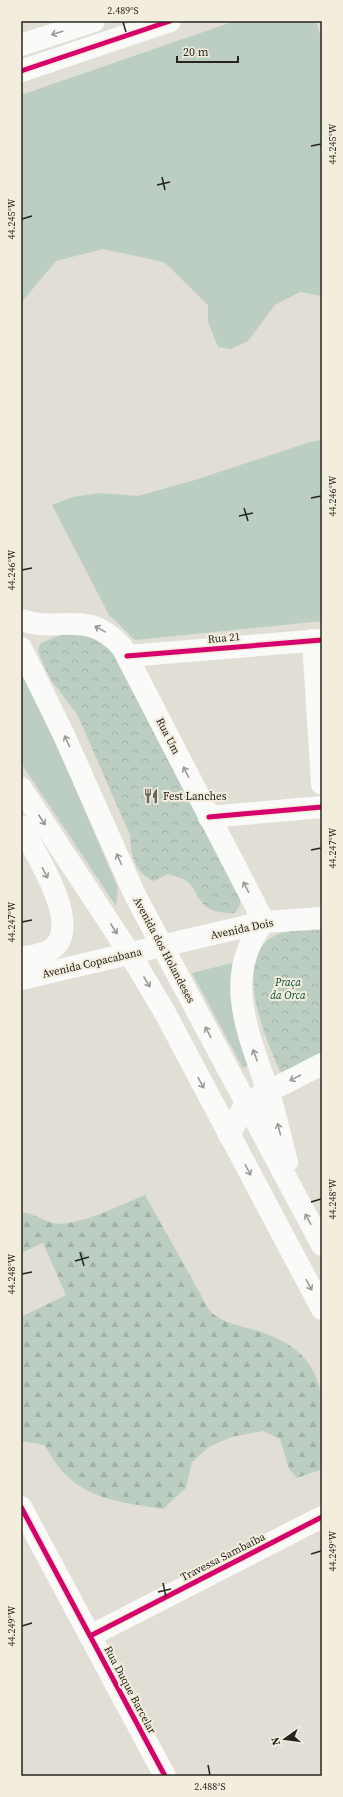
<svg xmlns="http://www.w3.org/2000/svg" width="343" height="1797" viewBox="0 0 343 1797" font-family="'Source Serif 4',serif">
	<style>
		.grass { fill: #bccec1 }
		.forest { fill: url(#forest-firs) }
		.park { fill: url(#park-crowns) }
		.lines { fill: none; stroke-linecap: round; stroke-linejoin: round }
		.street { stroke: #fafaf9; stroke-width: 22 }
		.secondary { stroke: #fafaf9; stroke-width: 22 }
		.primary { stroke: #fafaf9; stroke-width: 22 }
		.cycleway-casing { stroke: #f3eddd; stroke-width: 8 }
		.cycleway { stroke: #d6006c; stroke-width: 5 }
		.oneway { stroke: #9b9a96 }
		.ticks { fill: none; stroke: #26241e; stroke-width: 1.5 }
		.labels { text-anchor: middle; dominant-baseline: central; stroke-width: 4; stroke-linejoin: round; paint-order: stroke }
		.street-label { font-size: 11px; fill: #26241e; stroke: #f3eddd }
		.poi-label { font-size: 11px; fill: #26241e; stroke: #f3eddd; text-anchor: start }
		.park-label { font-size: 11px; font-style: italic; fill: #004f36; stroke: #f3eddd }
		.neatline { fill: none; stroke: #26241e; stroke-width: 1.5 }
		.ticks-label { font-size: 10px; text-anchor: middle; fill: #26241e }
	</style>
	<defs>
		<pattern id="forest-firs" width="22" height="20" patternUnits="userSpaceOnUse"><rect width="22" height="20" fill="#bccec1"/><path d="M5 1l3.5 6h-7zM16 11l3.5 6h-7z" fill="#a1b1a5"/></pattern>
		<pattern id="park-crowns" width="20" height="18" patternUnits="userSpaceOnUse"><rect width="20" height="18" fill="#bccec1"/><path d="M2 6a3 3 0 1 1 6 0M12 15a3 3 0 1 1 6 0" fill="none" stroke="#a1b1a5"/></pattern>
	</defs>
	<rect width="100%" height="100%" fill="#e1ded5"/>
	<path class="grass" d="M235,21h81l6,19v256l-22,-4 -25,13 -27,36 -17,8 -13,-2 -10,-25v-17l-44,-43 -61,-13 -47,12 -35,42v-208z
		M322,440v181l-187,19 -26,-25 -57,-110 21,-8 27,-4 38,3 57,-16 115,-38z
		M21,671l39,82 58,135 -2,18 -95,-143z
		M236,962l13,103 -6,3 -51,-95z"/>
	<path class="forest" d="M145,1195c17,31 35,62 52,93 5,7 9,20 16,26 16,12 36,13 54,20 67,26 55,75 55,135l-25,9 -8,-9 -9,-30 -17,-8 -32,6 -22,10 -17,15 -6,26 -23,21c-35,-6 -71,-8 -97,-34 -9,-8 -15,-20 -22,-30l-23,-4v-124l45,-22 -23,-52 -22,10v-41c12,1 21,8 32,11 23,5 69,-19 92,-28z"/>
	<path class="park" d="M63,634c31,2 39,4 60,28l117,230c1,9 1,14 -6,21 -13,0 -26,-1 -34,-13 -3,-5 -6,-11 -10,-16 -6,-6 -14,-8 -23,-10l-13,7c-20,-8 -23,-26 -24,-46l-53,-121 -26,-34 -11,-23 -2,-8 3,-6z
		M322,930v123l-37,20 -5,-2c-15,-32 -51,-119 -1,-137 13,-5 30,-3 43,-4z"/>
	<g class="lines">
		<path class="street" d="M313,640l9,144
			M127,656l195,-16
			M209,817l113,-10
			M90,1636l232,-119"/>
		<path class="secondary" d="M21,45l73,-24
			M21,71l149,-50
			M21,620c41,14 64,-13 101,27l142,275
			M21,826c13,25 65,103 29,124 -8,5 -20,6 -29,8
			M21,979l243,-57 58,-4
			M229,1135l17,-32 76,-39
			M21,1507l144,269"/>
		<path class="primary" d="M21,648l42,85 72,162 187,350
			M21,788l109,166 34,57 158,298
			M264,922c-44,55 -14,115 5,172 7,22 12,45 18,68"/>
		<g class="cycleway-casing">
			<path id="cycleway" d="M21,71l149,-50
				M127,656l195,-16
				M209,817l113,-10
				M21,1507l144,269
				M90,1636l232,-119"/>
		</g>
		<use href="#cycleway" class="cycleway"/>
	</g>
	<defs><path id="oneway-shaft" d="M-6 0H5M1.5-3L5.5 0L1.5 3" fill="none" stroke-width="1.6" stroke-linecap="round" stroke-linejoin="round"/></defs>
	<g class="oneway">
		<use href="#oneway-shaft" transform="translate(57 33) rotate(162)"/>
		<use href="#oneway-shaft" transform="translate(100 629) rotate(-151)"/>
		<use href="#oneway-shaft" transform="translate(67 741) rotate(-114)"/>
		<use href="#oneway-shaft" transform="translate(186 772) rotate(-117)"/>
		<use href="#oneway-shaft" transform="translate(42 820) rotate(57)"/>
		<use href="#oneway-shaft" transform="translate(119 859) rotate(-114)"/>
		<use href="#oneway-shaft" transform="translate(45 873) rotate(63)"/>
		<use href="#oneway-shaft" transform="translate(246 887) rotate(-117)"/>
		<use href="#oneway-shaft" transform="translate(114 929) rotate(57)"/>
		<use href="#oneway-shaft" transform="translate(147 982) rotate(59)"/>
		<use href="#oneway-shaft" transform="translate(208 1032) rotate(-118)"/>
		<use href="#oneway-shaft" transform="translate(255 1055) rotate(-110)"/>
		<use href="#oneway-shaft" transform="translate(295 1078) rotate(152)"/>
		<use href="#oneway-shaft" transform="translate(201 1083) rotate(62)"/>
		<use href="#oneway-shaft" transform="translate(279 1129) rotate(-104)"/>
		<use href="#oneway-shaft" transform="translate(248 1170) rotate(62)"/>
		<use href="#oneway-shaft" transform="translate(308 1219) rotate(-118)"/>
		<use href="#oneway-shaft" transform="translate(309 1285) rotate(62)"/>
	</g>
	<path class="ticks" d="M123,22l3,10M311,146l10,-2M162,177l3,13M157,185l13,-3M22,219l10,-3M311,498l10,-2M244,508l4,13M239,516l14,-3M22,570l10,-2M311,850l10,-2M22,922l10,-2M311,1202l10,-3M80,1252l4,14M75,1261l14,-4M22,1274l10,-2M311,1554l10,-3M163,1583l3,14M158,1592l13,-3M22,1626l10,-3M208,1765l2,10"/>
	<defs>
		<g id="restaurant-bare" transform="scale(1.2)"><path d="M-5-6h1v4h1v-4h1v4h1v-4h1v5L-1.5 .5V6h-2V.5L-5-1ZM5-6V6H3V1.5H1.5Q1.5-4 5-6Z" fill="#67655e" stroke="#f3eddd" stroke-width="2.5" paint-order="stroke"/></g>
	</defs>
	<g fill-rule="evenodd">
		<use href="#restaurant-bare" x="151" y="796"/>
	</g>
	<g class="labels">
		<g class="street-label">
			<text transform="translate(224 638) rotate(-5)">Rua 21</text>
			<text transform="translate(168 736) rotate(63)">Rua Um</text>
			<text transform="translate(242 929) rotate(-12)">Avenida Dois</text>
			<text transform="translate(164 950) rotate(62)">Avenida dos Holandeses</text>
			<text transform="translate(92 963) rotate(-13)">Avenida Copacabana</text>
			<text transform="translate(223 1557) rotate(-27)">Travessa Sambaíba</text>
			<text transform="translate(130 1690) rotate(62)">Rua Duque Barcelar</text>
		</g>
		<g class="poi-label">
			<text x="163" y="796">Fest Lanches</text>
		</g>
		<g class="park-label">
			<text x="288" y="982">Praça<tspan x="288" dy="13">da Orca</tspan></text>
		</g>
	</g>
	<rect width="343" height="1797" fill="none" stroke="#f3eddd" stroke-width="44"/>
	<g transform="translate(285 1739) rotate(256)" stroke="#f3eddd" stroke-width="3" paint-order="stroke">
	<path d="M0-3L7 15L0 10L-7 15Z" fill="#26241e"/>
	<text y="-6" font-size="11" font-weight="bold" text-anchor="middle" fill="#26241e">N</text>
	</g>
	<path d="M177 56v6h61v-6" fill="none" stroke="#26241e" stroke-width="2"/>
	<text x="183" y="56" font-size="12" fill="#26241e" stroke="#f3eddd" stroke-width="3" paint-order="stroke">20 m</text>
	<rect x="22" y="22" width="299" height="1753" class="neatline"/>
	<g class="ticks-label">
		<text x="123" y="14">2.489°S</text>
		<text transform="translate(332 144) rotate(-90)" y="4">44.245°W</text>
		<text transform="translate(11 219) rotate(-90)" y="4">44.245°W</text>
		<text transform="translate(332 496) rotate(-90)" y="4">44.246°W</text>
		<text transform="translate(11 570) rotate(-90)" y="4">44.246°W</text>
		<text transform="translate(332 848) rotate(-90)" y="4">44.247°W</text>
		<text transform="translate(11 922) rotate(-90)" y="4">44.247°W</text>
		<text transform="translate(332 1199) rotate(-90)" y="4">44.248°W</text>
		<text transform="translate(11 1274) rotate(-90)" y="4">44.248°W</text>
		<text transform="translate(332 1551) rotate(-90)" y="4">44.249°W</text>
		<text transform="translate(11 1626) rotate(-90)" y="4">44.249°W</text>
		<text x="210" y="1790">2.488°S</text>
	</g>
</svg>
